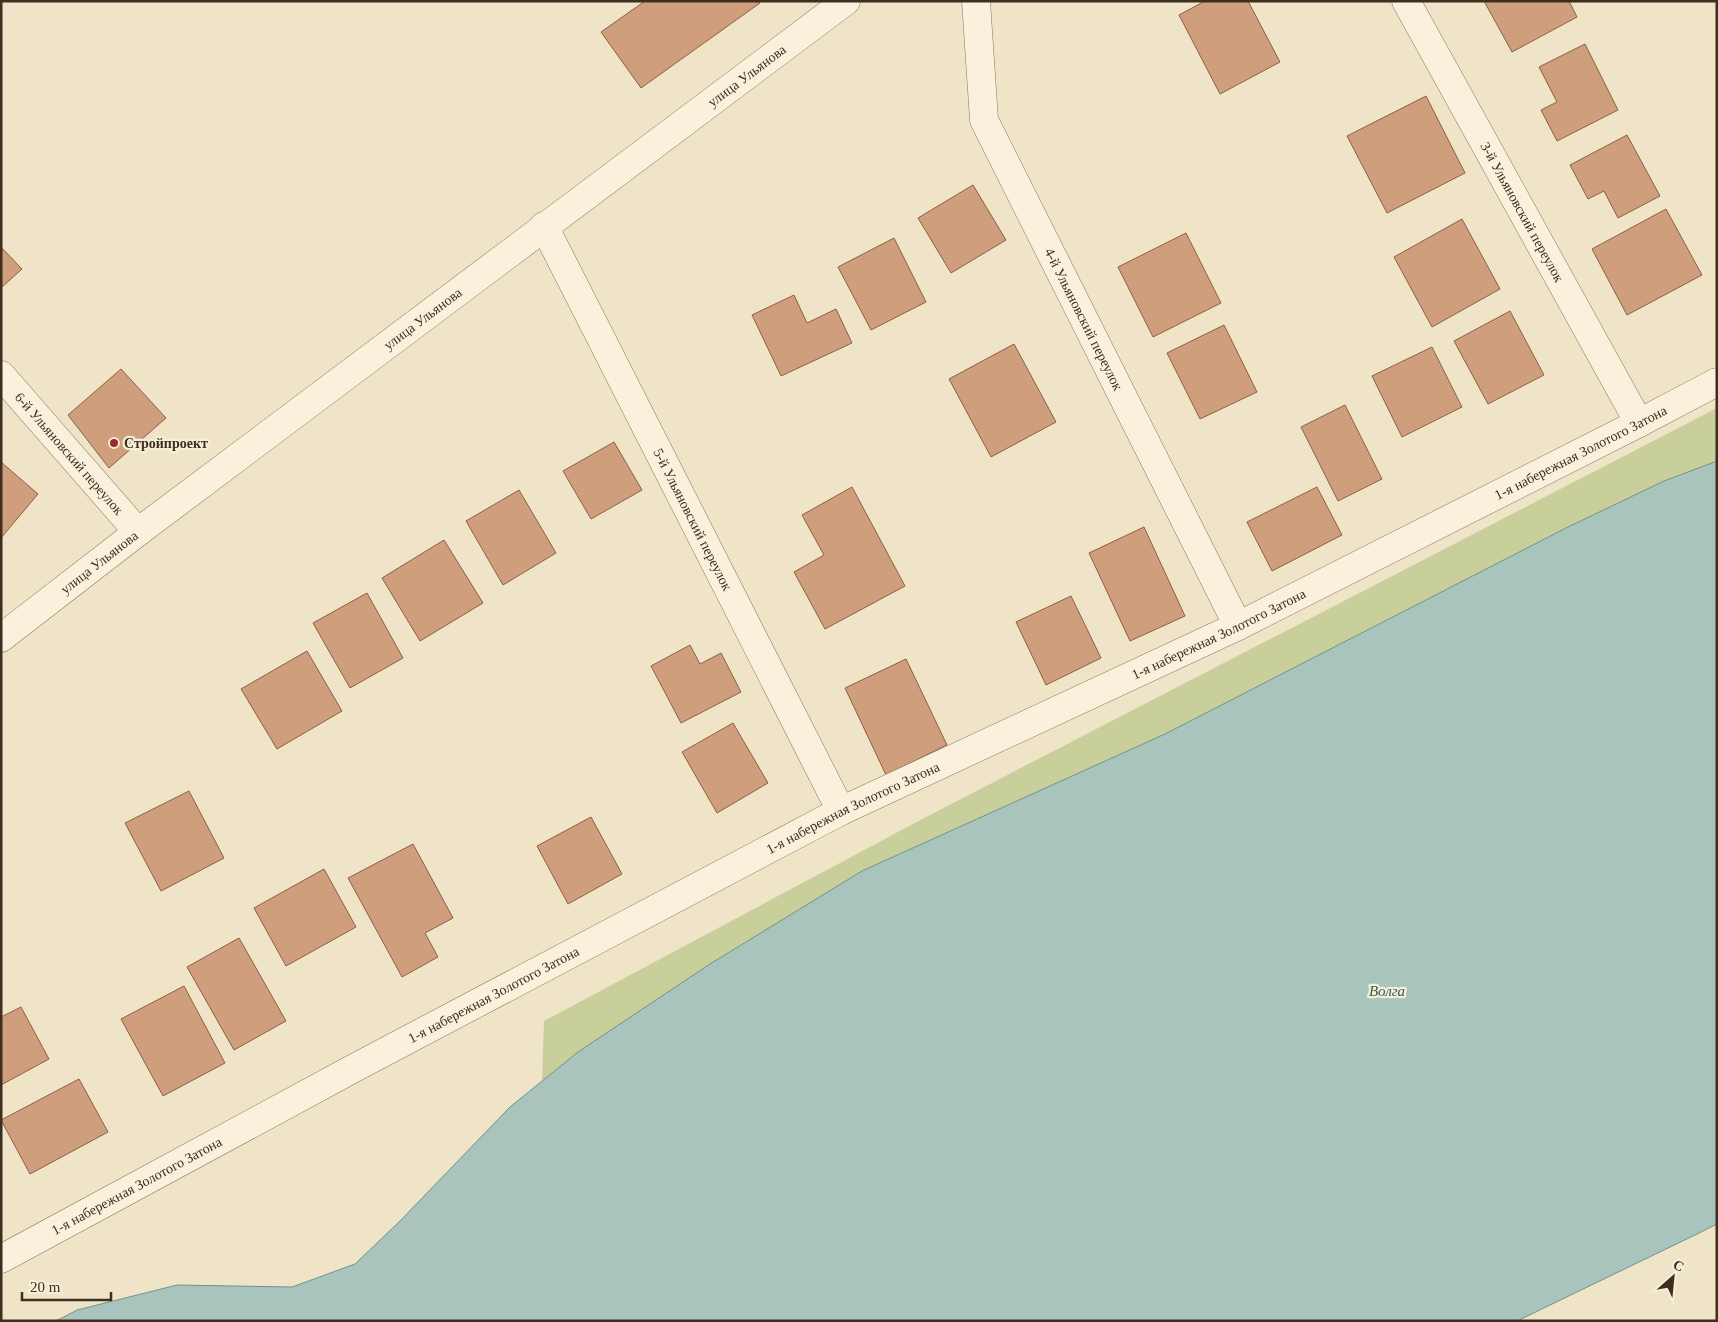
<svg xmlns="http://www.w3.org/2000/svg" width="1718" height="1322" viewBox="0 0 1718 1322" font-family="'Times New Roman',serif">
	<style>
		.green { fill: #c9cf9b }
		.water { fill: #a9c4bc; stroke: #6f938a }
		.building { fill: #cf9f7d; stroke: #8d5f41 }
		.lines { fill: none; stroke-linecap: round; stroke-linejoin: round }
		.minor-casing { stroke: #8d765c; stroke-width: 29 }
		.minor { stroke: #faf1dc; stroke-width: 28 }
		.poi-dot { fill: #9e2a2b; stroke: #f7eed8; stroke-width: 2 }
		.labels { text-anchor: middle; dominant-baseline: central; stroke-width: 4.5; stroke-linejoin: round; paint-order: stroke }
		.street-label { font-size: 14px; fill: #3d2e20; stroke: #f7eed8 }
		.poi-label { font-size: 14px; font-weight: bold; fill: #3d2e20; stroke: #f7eed8; text-anchor: start }
		.water-label { font-size: 15px; font-style: italic; fill: #2f5d5a; stroke: #f7eed8 }
	</style>
	<rect width="100%" height="100%" fill="#f0e4c8"/>
	<path class="green" d="M1717,408v53l-53,20 -98,47 -401,206 -303,137 -152,93 -132,88 -36,29 2,-60 384,-205z"/>
	<path class="water" d="M1717,461v763l-22,11 -178,86h-1461l21,-11 100,-25 115,2 63,-23 44,-42 111,-115 68,-55 132,-88 152,-93 303,-137 401,-206 98,-47z"/>
	<path class="building" d="M645,1h114l1,2 -119,85 -40,-56z
		M1205,1h43l32,61 -60,32 -41,-79z
		M1484,1h85l8,16 -65,35z
		M1585,44l33,66 -61,31 -16,-31 16,-8 -18,-35z
		M1426,96l39,77 -78,40 -40,-77z
		M1627,135l33,61 -42,22 -14,-27 -16,8 -18,-34z
		M973,185l33,55 -55,33 -33,-55z
		M1666,209l36,66 -75,40 -35,-66z
		M1462,219l38,70 -68,38 -38,-70z
		M1186,233l35,70 -68,34 -35,-70z
		M894,238l32,64 -55,28 -33,-63z
		M1,247l21,22 -21,19z
		M794,295l13,28 29,-14 16,34 -71,33 -29,-61z
		M1510,311l34,64 -56,29 -34,-63z
		M1224,325l33,67 -57,27 -33,-66z
		M1014,344l42,78 -65,35 -42,-78z
		M1432,347l30,60 -60,30 -30,-61z
		M121,369l45,49 -57,50 -41,-53z
		M1345,405l37,74 -44,22 -37,-74z
		M614,442l28,48 -51,29 -28,-48z
		M1,462l37,32 -37,44z
		M852,487l53,99 -80,43 -31,-57 30,-17 -22,-40z
		M1317,487l25,48 -70,36 -25,-49z
		M519,490l37,63 -53,32 -37,-64z
		M1144,527l41,89 -55,25 -41,-88z
		M444,540l39,63 -63,38 -38,-63z
		M367,593l36,65 -53,30 -37,-65z
		M1071,596l30,62 -55,27 -30,-63z
		M690,645l10,19 21,-11 20,39 -60,31 -30,-57z
		M307,651l35,60 -65,38 -36,-60z
		M906,659l41,86 -61,30 -41,-87z
		M733,723l35,60 -51,30 -35,-61z
		M189,791l35,67 -63,33 -36,-68z
		M591,817l31,57 -54,30 -31,-58z
		M413,844l40,74 -28,15 13,24 -36,20 -54,-99z
		M324,869l32,58 -70,39 -32,-58z
		M239,938l47,83 -52,29 -47,-83z
		M184,986l41,77 -62,33 -42,-77z
		M21,1007l28,52 -48,26v-68z
		M79,1079l29,53 -78,42 -29,-54z"/>
	<g class="lines">
		<g class="minor-casing">
			<g id="minor">
				<path id="s1" d="M976,1l8,119 254,506"/>
				<path id="s2" d="M1406,1l233,422"/>
				<path id="s3" d="M544,226l297,585"/>
				<path id="s4" d="M1,375l137,157"/>
				<path id="s5" d="M1,638l137,-106 708,-531"/>
				<path id="s6" d="M1,1259l357,-193 483,-255 397,-185 401,-203 78,-41"/>
			</g>
		</g>
		<use href="#minor" class="minor"/>
	</g>
	<circle class="poi-dot" cx="114" cy="443" r="5"/>
	<g class="labels">
		<g class="street-label">
			<text stroke="none"><textPath href="#s5" startOffset="934">улица Ульянова</textPath></text>
			<text stroke="none"><textPath href="#s2" startOffset="241">3-й Ульяновский переулок</textPath></text>
			<text stroke="none"><textPath href="#s5" startOffset="529">улица Ульянова</textPath></text>
			<text stroke="none"><textPath href="#s1" startOffset="342">4-й Ульяновский переулок</textPath></text>
			<text stroke="none"><textPath href="#s6" startOffset="1774">1-я набережная Золотого Затона</textPath></text>
			<text stroke="none"><textPath href="#s4" startOffset="104">6-й Ульяновский переулок</textPath></text>
			<text stroke="none"><textPath href="#s3" startOffset="329">5-й Ульяновский переулок</textPath></text>
			<text stroke="none"><textPath href="#s5" startOffset="124">улица Ульянова</textPath></text>
			<text stroke="none"><textPath href="#s6" startOffset="1369">1-я набережная Золотого Затона</textPath></text>
			<text stroke="none"><textPath href="#s6" startOffset="964">1-я набережная Золотого Затона</textPath></text>
			<text stroke="none"><textPath href="#s6" startOffset="559">1-я набережная Золотого Затона</textPath></text>
			<text stroke="none"><textPath href="#s6" startOffset="154">1-я набережная Золотого Затона</textPath></text>
		</g>
		<g class="poi-label">
			<text x="124" y="443">Стройпроект</text>
		</g>
		<g class="water-label">
			<text x="1387" y="991">Волга</text>
		</g>
	</g>
	<rect width="1718" height="1322" fill="none" stroke="#3d2e20" stroke-width="5"/>
	<g transform="translate(1673 1277) rotate(27)" stroke="#f7eed8" stroke-width="4" paint-order="stroke">
	<path d="M0-4L9 19L0 12L-9 19Z" fill="#3d2e20"/>
	<text y="-8" font-size="14" font-weight="bold" text-anchor="middle" fill="#3d2e20">С</text>
	</g>
	<path d="M22 1292v8h89v-8" fill="none" stroke="#3d2e20" stroke-width="2.5"/>
	<text x="30" y="1292" font-size="15" fill="#3d2e20" stroke="#f7eed8" stroke-width="4" paint-order="stroke">20 m</text>
</svg>
